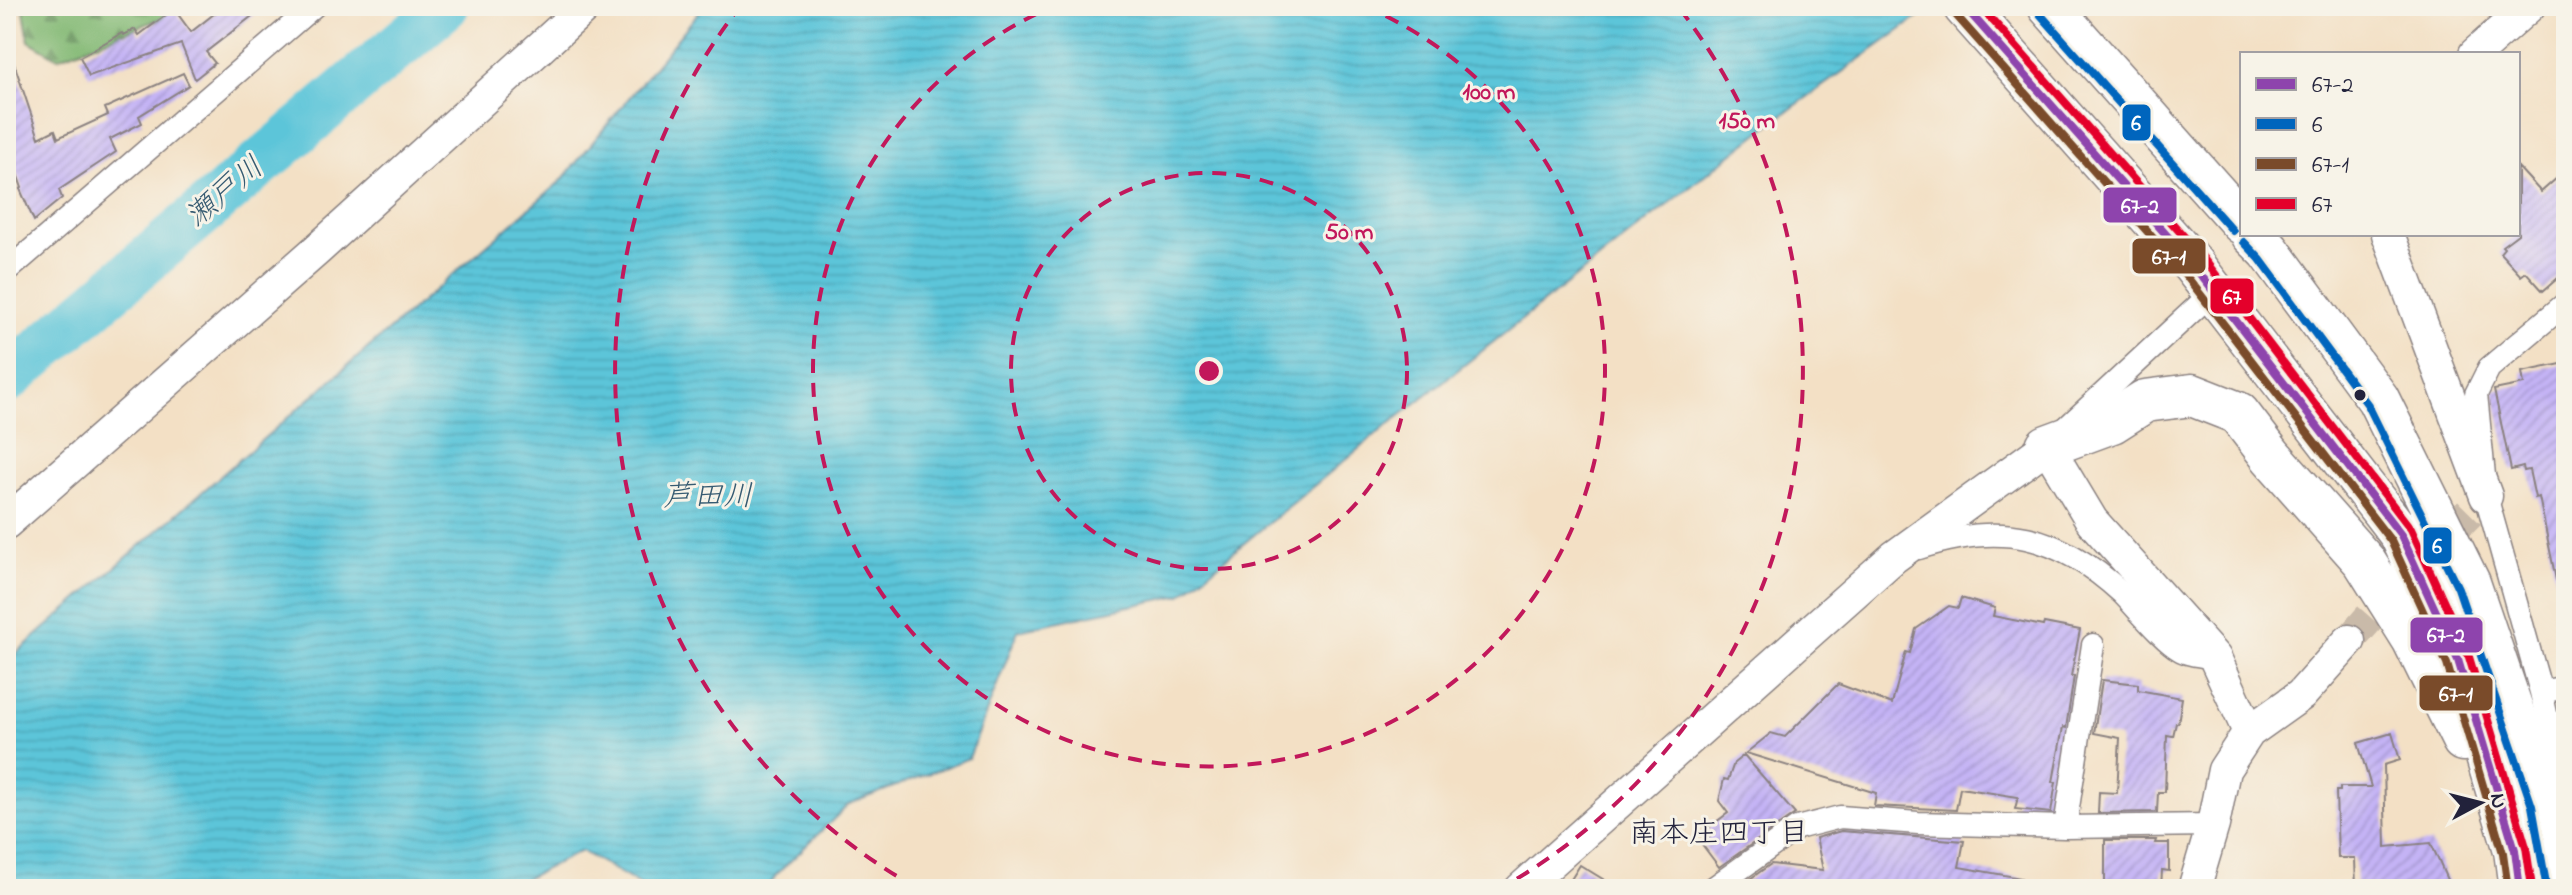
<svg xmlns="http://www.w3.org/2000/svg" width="2572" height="895" viewBox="0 0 2572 895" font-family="'Indie Flower','Klee One',sans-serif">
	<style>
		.forest { fill: url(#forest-firs); stroke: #526e58; stroke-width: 2 }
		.water { fill: url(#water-rules); stroke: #3f748a; stroke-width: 2 }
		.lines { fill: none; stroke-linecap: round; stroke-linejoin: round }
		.stream { stroke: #5cc5d9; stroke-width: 8 }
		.river { stroke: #5cc5d9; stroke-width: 48 }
		.building { fill: url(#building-hatch) }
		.secondary-tunnel { stroke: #c9baa9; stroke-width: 32; stroke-dasharray: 32 16; stroke-linecap: butt }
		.street-casing { stroke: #8a8180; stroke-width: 25 }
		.secondary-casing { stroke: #8a8180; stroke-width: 35 }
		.highway-casing { stroke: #8a8180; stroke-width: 45 }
		.street { stroke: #fff; stroke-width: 22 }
		.secondary { stroke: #fff; stroke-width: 32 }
		.highway { stroke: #fff; stroke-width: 42 }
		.bus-1-casing { stroke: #f7f3e8; stroke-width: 14 }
		.bus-2-casing { stroke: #f7f3e8; stroke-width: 14 }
		.bus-3-casing { stroke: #f7f3e8; stroke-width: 14 }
		.bus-4-casing { stroke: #f7f3e8; stroke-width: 14 }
		.bus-1 { stroke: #8e44ad; stroke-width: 8 }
		.bus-2 { stroke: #0065bd; stroke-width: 8 }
		.bus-3 { stroke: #7a4b2a; stroke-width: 8 }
		.bus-4 { stroke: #e4002b; stroke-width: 8 }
		.ring { fill: none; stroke: #c2185b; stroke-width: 4; stroke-dasharray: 14 10 }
		.bus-dot { fill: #22223b; stroke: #f7f3e8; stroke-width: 3 }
		.labels { text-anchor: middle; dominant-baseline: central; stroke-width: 6; stroke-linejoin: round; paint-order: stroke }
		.water-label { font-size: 30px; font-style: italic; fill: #365b72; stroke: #f7f3e8 }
		.neighbourhood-label { font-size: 30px; fill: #22223b; stroke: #f7f3e8 }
		.centre { fill: #c2185b; stroke: #f7f3e8; stroke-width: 4 }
		.ring-label { font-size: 24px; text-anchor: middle; font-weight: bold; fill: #c2185b; stroke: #f7f3e8; stroke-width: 6; stroke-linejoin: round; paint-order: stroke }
		.line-badge { stroke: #f7f3e8; stroke-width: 3 }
		.badge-label { font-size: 22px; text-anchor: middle; font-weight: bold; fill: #fff }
	</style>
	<defs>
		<pattern id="forest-firs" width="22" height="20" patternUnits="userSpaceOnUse" patternTransform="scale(2)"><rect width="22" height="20" fill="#83b975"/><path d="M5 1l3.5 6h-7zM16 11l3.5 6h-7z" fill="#6b9661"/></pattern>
		<pattern id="water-rules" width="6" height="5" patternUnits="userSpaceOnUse" patternTransform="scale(2)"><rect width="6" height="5" fill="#5cc5d9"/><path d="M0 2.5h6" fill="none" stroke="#50a9bb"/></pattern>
		<pattern id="building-hatch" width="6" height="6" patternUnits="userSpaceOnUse" patternTransform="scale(2)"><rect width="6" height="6" fill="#c4b3f5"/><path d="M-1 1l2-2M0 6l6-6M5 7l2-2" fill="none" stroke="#a89ad3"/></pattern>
	</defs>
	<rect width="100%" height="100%" fill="#f7f3e8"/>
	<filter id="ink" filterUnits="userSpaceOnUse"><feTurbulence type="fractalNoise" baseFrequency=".0125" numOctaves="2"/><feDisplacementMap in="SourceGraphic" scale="16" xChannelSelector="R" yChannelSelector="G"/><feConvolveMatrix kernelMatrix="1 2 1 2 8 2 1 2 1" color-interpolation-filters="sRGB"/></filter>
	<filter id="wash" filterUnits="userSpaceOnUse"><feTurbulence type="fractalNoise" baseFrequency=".006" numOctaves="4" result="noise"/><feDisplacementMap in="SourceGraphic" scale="32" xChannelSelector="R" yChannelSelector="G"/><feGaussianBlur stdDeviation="1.8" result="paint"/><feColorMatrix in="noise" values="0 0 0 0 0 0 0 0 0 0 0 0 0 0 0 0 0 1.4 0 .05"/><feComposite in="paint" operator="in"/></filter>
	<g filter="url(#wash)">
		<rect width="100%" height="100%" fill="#f3e0c5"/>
		<path class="forest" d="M23,6h171l-136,52 -29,-17z"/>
		<path class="water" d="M704,6h1230l-160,115 -390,307 -203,167 -163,35 -49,128 -120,46 -73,71 -9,14h-119l-67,-38 -76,38h-499v-227l556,-482z"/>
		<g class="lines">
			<path class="stream" d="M2562,670l4,-1"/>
			<path class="river" d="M6,380l439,-374"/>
		</g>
		<g id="blocks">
			<path class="building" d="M224,6h41l-59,46 9,11 -20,16 -14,-35 -92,32 -9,-19 42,-24 2,2 11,-6 4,6 35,-26 17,23z
				M10,51l29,87 16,-8 3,8 50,-23 -3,-7 78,-35 6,12 -50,31 3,7 -32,16 6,13 -57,38 3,8 -28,23 -14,-32 2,-1 -16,-46v-90z
				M2518,167l23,25 25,-22v101l-23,20 -17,-19 -5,4 -21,-23 4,-5 -2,-2 16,-12z
				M2566,363v216l-10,1 -17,-83 -4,1 -6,-28 -5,1 -1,-4 -12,3 -17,-80 30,-6 -2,-12z
				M1961,598l34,10 -2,8 50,10 1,-3 36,7 -9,46h3l-8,52 -3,-1 -10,55h3l-5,31 -36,-4 3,-12 -58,-9 -4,22 -82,-4 2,-13 -130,-40 25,-20 14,4 53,-53 54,20 14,-52 4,1 6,-24 33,-23 9,2z
				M2102,680l36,4v6l44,8 -4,25h-2l-3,13 -6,-1 -2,57h-7l-1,20 -59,1 1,-21 18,1 3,-55 -26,-5z
				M2392,733l8,27 -16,5 2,82 45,-4 20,46h-95l-1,-31h-17l-2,-67h4v-4h31l-13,-44z
				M1744,755l51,59 -76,53 -18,-24 11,-8 -4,-7 20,-15 -9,-12 5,-22 4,1 6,-17z
				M1841,831l123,10 -5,26 62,11 -1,11h-284l35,-25 52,6 -7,-32z
				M2105,840h51l-1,3h14v28l-7,-1 -1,19h-56z
				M1580,865l39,24h-54z"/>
		</g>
	</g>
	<g filter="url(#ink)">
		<use href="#blocks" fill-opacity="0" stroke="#8a8180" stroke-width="2"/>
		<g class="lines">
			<path class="secondary-tunnel" d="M2349,641l50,-57 87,-88"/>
			<g class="street-casing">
				<path id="street" d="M6,272l308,-266
					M2566,303l-77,65 -13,26 10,102 55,196 25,108
					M2065,429l149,-138
					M1919,548c82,-27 139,-14 203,45 14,14 42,48 57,56 9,6 25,7 36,9
					M2541,692l25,-5
					M2065,827l28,-182
					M1712,889l85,-61 43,-11 78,6 147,4 148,-2"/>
			</g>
			<g class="secondary-casing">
				<path id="secondary" d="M2475,54l54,-48
					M2388,234l98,262
					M6,523l312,-274 268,-243
					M1521,889l373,-332 153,-111 45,75 123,137 34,74
					M2194,889l19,-64 11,-55 25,-38 52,-37 48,-54"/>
			</g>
			<g class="highway-casing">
				<path id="highway" d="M1964,6l229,259 208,270 57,125 57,190 5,39
					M2049,6l193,217
					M2252,234l17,17 109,148 91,184 75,220 15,86
					M2047,446l65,-24 33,-21 47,-6 46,18 33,43 93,105 49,78 50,101"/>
			</g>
			<use href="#street" class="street"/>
			<use href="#secondary" class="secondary"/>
			<use href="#highway" class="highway"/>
			<g class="bus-1-casing">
				<path id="bus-1" d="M1964,6l229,259 208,270 57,125 57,190 5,39"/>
			</g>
			<g class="bus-2-casing">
				<path id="bus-2" d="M2040,14l193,217
					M2244,242l16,17 108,146 90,183 74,218 15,83"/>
			</g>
			<g class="bus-3-casing">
				<path id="bus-3" d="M1955,14l229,259 207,268 56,123 56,189 5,36"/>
			</g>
			<g class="bus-4-casing">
				<path id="bus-4" d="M1980,6l223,252 208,271 58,128 57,190 6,40"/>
			</g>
			<use href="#bus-1" class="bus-1"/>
			<use href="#bus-2" class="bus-2"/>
			<use href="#bus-3" class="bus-3"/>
			<use href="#bus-4" class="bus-4"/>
		</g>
	</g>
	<g class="ring">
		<circle cx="1209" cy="371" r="198"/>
		<path d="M1364 6A396 396 0 1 1 1054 6"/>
		<path d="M917 888A594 594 0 0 1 738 9M1680 9A594 594 0 0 1 1501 888"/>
	</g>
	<circle class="bus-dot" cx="2360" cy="395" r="7"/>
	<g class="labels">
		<g class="water-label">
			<text transform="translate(226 193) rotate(-40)">瀬戸川</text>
			<text x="708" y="498">芦田川</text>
		</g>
		<g class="neighbourhood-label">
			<text x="1719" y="835">南本庄四丁目</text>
		</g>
	</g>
	<circle cx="1209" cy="371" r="12" class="centre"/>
	<g class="ring-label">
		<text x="1489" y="99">100 m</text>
		<text x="1747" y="128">150 m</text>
		<text x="1349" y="239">50 m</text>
	</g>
	<g class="line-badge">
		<rect x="2121" y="103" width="31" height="39" rx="8" fill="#0065bd"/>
		<rect x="2102" y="186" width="76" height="38" rx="8" fill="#8e44ad"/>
		<rect x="2131" y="237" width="76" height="38" rx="8" fill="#7a4b2a"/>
		<rect x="2209" y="277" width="46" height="38" rx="8" fill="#e4002b"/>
		<rect x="2422" y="526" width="31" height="39" rx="8" fill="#0065bd"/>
		<rect x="2409" y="616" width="75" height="38" rx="8" fill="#8e44ad"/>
		<rect x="2418" y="674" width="76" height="38" rx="8" fill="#7a4b2a"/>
	</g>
	<g class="badge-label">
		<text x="2136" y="130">6</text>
		<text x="2140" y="213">67-2</text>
		<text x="2169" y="264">67-1</text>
		<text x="2232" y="304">67</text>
		<text x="2437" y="553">6</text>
		<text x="2446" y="642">67-2</text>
		<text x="2456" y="701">67-1</text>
	</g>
	<rect width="2572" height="895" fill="none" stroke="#f7f3e8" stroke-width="32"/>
	<rect x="2240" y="52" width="280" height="184" fill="#f7f3e8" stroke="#a29fa3" stroke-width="2"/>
	<rect x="2256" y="78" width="40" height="12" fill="#8e44ad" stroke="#a29fa3" stroke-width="2"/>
	<text x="2312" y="92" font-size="24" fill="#22223b">67-2</text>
	<rect x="2256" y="118" width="40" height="12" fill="#0065bd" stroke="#a29fa3" stroke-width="2"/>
	<text x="2312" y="132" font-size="24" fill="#22223b">6</text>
	<rect x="2256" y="158" width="40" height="12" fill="#7a4b2a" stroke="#a29fa3" stroke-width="2"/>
	<text x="2312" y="172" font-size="24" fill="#22223b">67-1</text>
	<rect x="2256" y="198" width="40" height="12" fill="#e4002b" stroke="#a29fa3" stroke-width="2"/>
	<text x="2312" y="212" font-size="24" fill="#22223b">67</text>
	<g transform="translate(2480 803) rotate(83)" stroke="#f7f3e8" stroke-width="6" paint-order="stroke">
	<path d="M0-6L14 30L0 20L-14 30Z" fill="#22223b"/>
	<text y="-12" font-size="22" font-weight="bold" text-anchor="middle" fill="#22223b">N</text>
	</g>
</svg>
